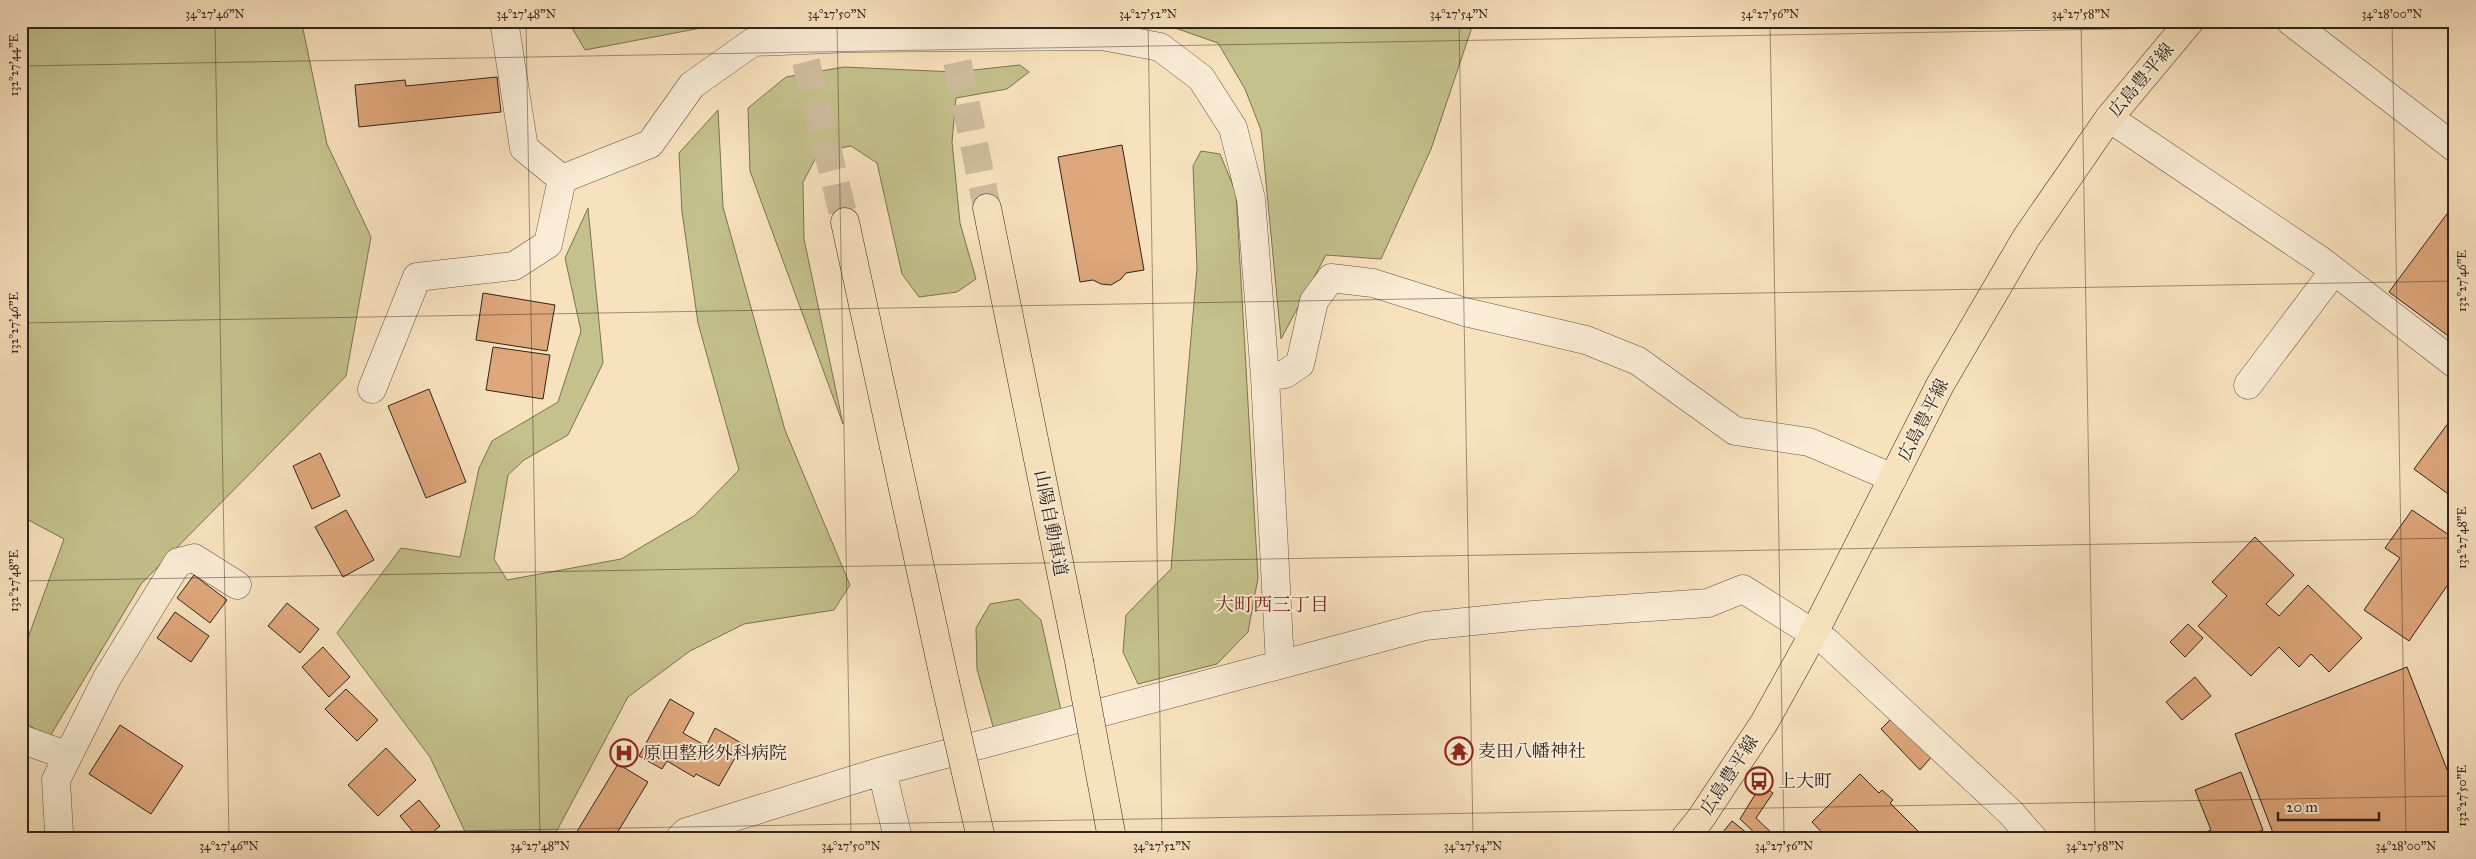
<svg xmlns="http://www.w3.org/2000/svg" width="2476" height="859" viewBox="0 0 2476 859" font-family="'IM FELL Great Primer','Noto Serif JP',serif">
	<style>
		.green { fill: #c4c18c; stroke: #7a7256 }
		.building { fill: #dfa77c; stroke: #30241f }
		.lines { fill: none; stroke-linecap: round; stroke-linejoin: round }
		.motorway-tunnel { stroke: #d0bc9e; stroke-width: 28; stroke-dasharray: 28 14; stroke-linecap: butt }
		.minor-casing { stroke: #625447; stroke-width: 29 }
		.primary-casing { stroke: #30241f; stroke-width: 29 }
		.motorway-casing { stroke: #30241f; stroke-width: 29 }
		.minor { stroke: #faecd5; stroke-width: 28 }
		.primary { stroke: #f8e2be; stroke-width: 28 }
		.motorway { stroke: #f8e2be; stroke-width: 28 }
		.motorway-bridge-casing { stroke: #30241f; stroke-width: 29; stroke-linecap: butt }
		.motorway-bridge { stroke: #f8e2be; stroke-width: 28 }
		.ticks { fill: none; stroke: #30241f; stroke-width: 1; stroke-opacity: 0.45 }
		.labels { text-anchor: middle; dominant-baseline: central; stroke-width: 4; stroke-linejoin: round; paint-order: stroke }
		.street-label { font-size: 18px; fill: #30241f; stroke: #faecd5 }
		.poi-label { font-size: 18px; fill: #30241f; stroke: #faecd5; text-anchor: start }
		.neighbourhood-label { font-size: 19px; fill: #7a1f14; stroke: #faecd5 }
		.neatline { fill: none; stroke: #30241f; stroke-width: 2 }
		.ticks-label { font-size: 12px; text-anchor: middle; fill: #30241f }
	</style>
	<rect width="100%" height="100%" fill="#f8e2be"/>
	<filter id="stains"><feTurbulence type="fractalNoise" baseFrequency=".004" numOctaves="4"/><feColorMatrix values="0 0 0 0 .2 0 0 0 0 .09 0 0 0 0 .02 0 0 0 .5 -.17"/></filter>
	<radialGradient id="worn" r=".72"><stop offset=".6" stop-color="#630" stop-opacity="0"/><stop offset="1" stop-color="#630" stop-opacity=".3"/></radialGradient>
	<path class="green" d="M21,21h275l7,8 24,115 44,93 -25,139 -205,208 -92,154 -28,-18v-63l43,-118 -43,-23z
		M568,21h170l-153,29z
		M1155,21h319l-43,128 -50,110 -55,-4 -45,84 -20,-209 -16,-41 -27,-46z
		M1020,65l9,7 -22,17 -51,9 -4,44 8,81 16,56 -19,13 -38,5 -17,-23 -25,-111 -26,-17 -32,6 -16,30 1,57 39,185 -93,-253 -2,-63 38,-31 58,-10 111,5z
		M718,110l5,97 62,223 65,155 -16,25 -90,14 -54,27 -62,46 -75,141h-85l-38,-81 -93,-124 64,-85 59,9 19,-89 13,-27 66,-39 23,-71 -16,-73 23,-50 15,155 -35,72 -44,25 -16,15 -14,84 13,21 114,-21 73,-43 45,-46 -41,-147 -16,-111 -3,-59z
		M1201,151l19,3 16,39 22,385 -10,54 -31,32 -79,20 -15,-32 3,-37 45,-46 26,-301 -4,-102z
		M1019,599l22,21 21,95 -68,15 -17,-61 -1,-41 14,-24z"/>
	<path class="building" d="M497,77l4,35 -142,15 -4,-42 50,-5 1,6z
		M1122,145l22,125 -18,3 -5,6 -10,6 -10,-1 -8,-4 -13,2 -22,-125z
		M2455,203v138l-66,-49z
		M483,293l72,12 -8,46 -71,-11z
		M493,347l57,8 -7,44 -57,-9z
		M429,389l37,93 -40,16 -38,-92z
		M2455,414v85l-41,-30z
		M320,453l20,43 -28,13 -19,-43z
		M346,510l28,50 -31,17 -28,-50z
		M2412,510l43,29v48l-6,-4 -40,58 -45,-31 36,-52 -15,-10z
		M2255,537l39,38 -28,29 13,12 29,-31 54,53 -33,34 -18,-18 -12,13 -20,-20 -28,29 -53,-50 29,-30 -15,-14z
		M194,575l33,25 -17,23 -33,-25z
		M287,603l32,26 -19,24 -32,-27z
		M175,612l34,24 -18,26 -34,-24z
		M2188,624l15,14 -18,19 -15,-15z
		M323,647l27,30 -21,20 -27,-30z
		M2407,667l48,123v48h-180l-40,-104z
		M2195,677l16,19 -29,24 -16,-18z
		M346,689l32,31 -21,21 -32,-32z
		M670,699l24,14 -11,20 23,13 9,-18 28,16 -24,42 -23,-12 -2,3 -27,-16 -5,8 -23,-13z
		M1894,716l39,39 -13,15 -39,-41z
		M120,725l63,41 -32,48 -62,-40z
		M386,748l30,32 -38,36 -30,-31z
		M618,764l30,18 -34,56h-41z
		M2241,772l22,58 -5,2 2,6h-58l-1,-4 10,-4 -16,-40z
		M1860,774l19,19 3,-3 11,10 -3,3 35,35h-98l-15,-16z
		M1761,785l12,8 -17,25 21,20h-17l-20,-19z
		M419,800l21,26 -14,12h-8l-18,-22z
		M1732,821l21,17h-35z"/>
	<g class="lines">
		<path class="motorway-tunnel" d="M796,21l49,201
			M949,21l38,187"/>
		<g class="minor-casing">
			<path id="minor" d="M504,21l20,127 38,31
				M2290,21l165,127
				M2109,118l211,142 135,104
				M562,179l88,-35 42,-59 61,-43 100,-4 249,-2 58,11 41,31 32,50 18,71 14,178 15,287
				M1265,377l20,-3 15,-10 14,-63 17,-23 42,5 92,29 121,28 52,21 97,70 74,11 84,36
				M2248,385l86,-114
				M372,389l45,-112 97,-11 34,-22 14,-65
				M21,739l47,17
				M882,771l16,67
				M57,838l2,-5 -3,-53 51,-102 71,-116 16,-4 43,27
				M680,838l6,-6 196,-61 543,-145 108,-11 175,-12 35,-14 84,53 184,171 22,25"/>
		</g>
		<g class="primary-casing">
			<path id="primary" d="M1685,838l16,-20 63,-95 50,-90 126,-248 86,-147 83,-120 81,-97"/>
		</g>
		<g class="motorway-casing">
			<path id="motorway" d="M987,208l92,453
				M845,222l100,460"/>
		</g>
		<use href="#minor" class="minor"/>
		<use href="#primary" class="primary"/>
		<use href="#motorway" class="motorway"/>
		<g class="motorway-bridge-casing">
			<path id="motorway-bridge" d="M1079,661l33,177
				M945,682l36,156"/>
		</g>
		<use href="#motorway-bridge" class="motorway-bridge"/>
	</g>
	<path class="ticks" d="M215,21l14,817M526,21l14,817M837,21l14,817M1148,21l14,817M1459,21l14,817M1770,21l14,817M2081,21l14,817M2392,21l14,817M21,66l2434,-43M21,323l2434,-42M21,581l2434,-43M55,838l2400,-42"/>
	<defs>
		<g id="temple-ring" transform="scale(1.4375)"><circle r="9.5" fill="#faecd5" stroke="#8f2418" stroke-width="1.5"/><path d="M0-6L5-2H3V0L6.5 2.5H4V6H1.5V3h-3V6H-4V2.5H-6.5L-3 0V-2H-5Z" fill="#8f2418"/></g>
		<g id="hospital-ring" transform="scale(1.4375)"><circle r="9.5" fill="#faecd5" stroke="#8f2418" stroke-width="1.5"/><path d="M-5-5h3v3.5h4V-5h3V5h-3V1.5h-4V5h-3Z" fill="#8f2418"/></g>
		<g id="bus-ring" transform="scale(1.4375)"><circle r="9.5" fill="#faecd5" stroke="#8f2418" stroke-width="1.5"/><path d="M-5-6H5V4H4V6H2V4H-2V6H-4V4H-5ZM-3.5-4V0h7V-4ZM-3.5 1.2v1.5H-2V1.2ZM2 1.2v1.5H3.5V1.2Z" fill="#8f2418"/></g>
	</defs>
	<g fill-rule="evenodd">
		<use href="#temple-ring" x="1459" y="751"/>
		<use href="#hospital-ring" x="624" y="753"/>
		<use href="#bus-ring" x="1759" y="781"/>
	</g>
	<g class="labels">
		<g class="street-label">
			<text transform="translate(2141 80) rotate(-50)">広島豊平線</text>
			<text transform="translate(1923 420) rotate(-63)">広島豊平線</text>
			<text transform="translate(1051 523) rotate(79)">山陽自動車道</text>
			<text transform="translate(1729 775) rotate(-57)">広島豊平線</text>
		</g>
		<g class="poi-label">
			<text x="1478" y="751">麦田八幡神社</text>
			<text x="643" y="753">原田整形外科病院</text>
			<text x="1778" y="781">上大町</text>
		</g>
		<g class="neighbourhood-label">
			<text x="1272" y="604">大町西三丁目</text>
		</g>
	</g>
	<rect width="2476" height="859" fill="none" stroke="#f8e2be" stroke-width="55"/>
	<path d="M2278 812v8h101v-8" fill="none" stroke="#30241f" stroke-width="2.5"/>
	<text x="2286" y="812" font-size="15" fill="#30241f" stroke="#faecd5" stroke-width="4" paint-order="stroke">20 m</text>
	<rect x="28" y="28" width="2420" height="804" class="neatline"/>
	<g class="ticks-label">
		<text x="215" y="18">34°27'46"N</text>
		<text x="526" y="18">34°27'48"N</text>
		<text x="837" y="18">34°27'50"N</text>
		<text x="1148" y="18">34°27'52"N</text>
		<text x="1459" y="18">34°27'54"N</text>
		<text x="1770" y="18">34°27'56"N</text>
		<text x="2081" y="18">34°27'58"N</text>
		<text x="2392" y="18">34°28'00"N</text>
		<text transform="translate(14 65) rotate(-90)" y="4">132°27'44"E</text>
		<text transform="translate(2462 281) rotate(-90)" y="4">132°27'46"E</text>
		<text transform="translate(14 323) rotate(-90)" y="4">132°27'46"E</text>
		<text transform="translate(2462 538) rotate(-90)" y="4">132°27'48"E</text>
		<text transform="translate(14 581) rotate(-90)" y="4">132°27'48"E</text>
		<text transform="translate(2462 796) rotate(-90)" y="4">132°27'50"E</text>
		<text x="229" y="850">34°27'46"N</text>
		<text x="540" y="850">34°27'48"N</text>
		<text x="851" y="850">34°27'50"N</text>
		<text x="1162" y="850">34°27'52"N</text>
		<text x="1473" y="850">34°27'54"N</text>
		<text x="1784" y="850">34°27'56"N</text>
		<text x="2095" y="850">34°27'58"N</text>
		<text x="2406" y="850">34°28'00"N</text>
	</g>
	<rect width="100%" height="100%" filter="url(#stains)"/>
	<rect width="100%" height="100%" fill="url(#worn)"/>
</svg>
